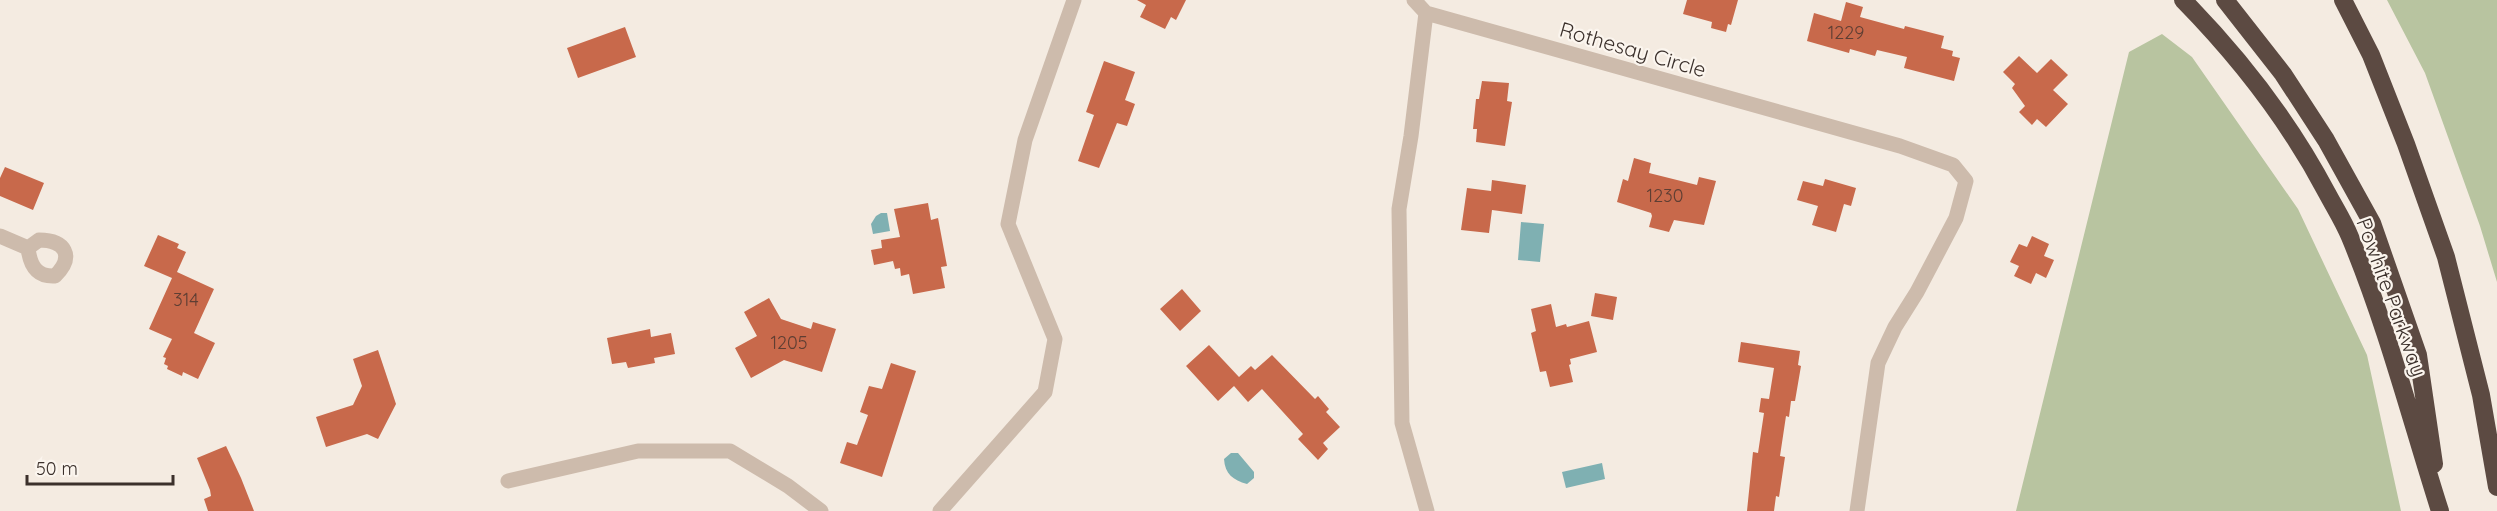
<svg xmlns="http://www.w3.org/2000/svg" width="2497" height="511" viewBox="0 0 2497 511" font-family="Quicksand,sans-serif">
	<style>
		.green { fill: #b8c4a0 }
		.water { fill: #7fb0b2 }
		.building { fill: #c8694b }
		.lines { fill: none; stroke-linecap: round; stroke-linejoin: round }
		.street { stroke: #cdbbac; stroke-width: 15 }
		.highway { stroke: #5c4a42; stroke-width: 18 }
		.labels { text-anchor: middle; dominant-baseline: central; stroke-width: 4.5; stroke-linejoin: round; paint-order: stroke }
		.number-label { font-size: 18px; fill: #5e3e33 }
		.street-label { font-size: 21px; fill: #3b302b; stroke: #fbf5ee }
	</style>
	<rect width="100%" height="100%" fill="#f4ebe1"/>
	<path class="green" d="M2387,0h110v282l-17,-56 -55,-153z
		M2162,34l30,23 106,152 69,146 34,156h-385l113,-459z"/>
	<path class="water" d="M881,213h6l3,18 -17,3 -2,-10 5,-8z
		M1521,222l23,2 -4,38 -22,-2z
		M1231,453h7l16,19v6l-7,6c-14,-4 -22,-10 -23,-25z
		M1602,463l3,16 -39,9 -4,-16z"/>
	<path class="building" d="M1137,0h49l-10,20 -5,-3 -6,12 -25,-12 6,-12z
		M1687,0h51l-7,25 -3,-1 -2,8 -15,-4 1,-6 -29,-8z
		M1846,2l17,5 -3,10 44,12 1,-3 39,10 -3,12 12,3 -1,5 8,2 -6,23 -50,-13 3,-11 -30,-7 -2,6 -25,-7 -1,4 -42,-12 7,-28 27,8z
		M625,27l11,30 -58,21 -11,-30z
		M2019,56l18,17 14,-14 17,16 -15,15 15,14 -22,23 -9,-8 -5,6 -13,-13 6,-6 -13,-18 3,-4 -12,-12z
		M1104,61l31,11 -10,28 10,4 -8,22 -10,-3 -18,45 -21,-7 16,-46 -8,-3z
		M1482,81l27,2 -2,18 5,1 -7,44 -29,-4 1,-13h-4l3,-30h3z
		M1634,158l17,5 -2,10 48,12 2,-8 17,4 -12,44 -30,-5 -5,12 -20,-5 3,-11 -1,-3 -34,-11 6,-23 5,2z
		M5,167l39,16 -11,27 -33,-14v-18z
		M1825,179l31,9 -5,18 -7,-2 -8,28 -24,-7 6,-19 -21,-6 6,-19 20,5z
		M1492,180l34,5 -4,29 -30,-4 -3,23 -28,-3 6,-42 24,3z
		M928,203l3,17 7,-2 9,48 -6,1 4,21 -32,6 -4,-20 -8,2 -1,-8 -5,1 -2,-8 -19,4 -3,-15 11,-2 -1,-8 19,-3 -6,-28z
		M158,235l21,9 -2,4 9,4 -9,20 37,17 -20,44 21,10 -17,36 -15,-7 -1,4 -15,-7 1,-3 -4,-2 2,-6 -3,-1 9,-18 -23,-10 23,-51 -28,-12z
		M2032,236l17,8 -5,12 10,4 -8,18 -10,-5 -5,11 -17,-8 5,-10 -9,-4 9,-18 8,3z
		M1182,289l19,22 -21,20 -20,-22z
		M1595,293l22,4 -4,23 -22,-4z
		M769,298l12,21 30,10 2,-7 23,7 -14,43 -38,-12 -33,18 -16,-30 22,-12 -13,-24z
		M1551,304l5,23 10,-3 1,3 22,-6 8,31 -27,7 1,5 -2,1 4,17 -23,5 -4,-16 -6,1 -9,-39 5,-2 -5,-22z
		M650,329l1,8 20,-4 4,21 -21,4 1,5 -27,5 -2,-6 -14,2 -5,-26z
		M1741,342l59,9 -2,14 3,1 -6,35h-4l-2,16 -3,-1 -6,40 5,1 -6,40 -3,-1 -2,15h-27l6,-59 5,1 6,-40 -5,-1 2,-14 8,1 5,-31 -36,-6z
		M1209,345l30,32 12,-11 4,4 17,-15 43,44 3,-3 11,13 -3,3 14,15 -17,16 5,6 -10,11 -20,-21 5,-5 -41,-45 -14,13 -14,-16 -16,15 -32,-35z
		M378,350l18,54 -18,35 -11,-5 -41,13 -10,-30 37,-12 9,-19 -9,-27z
		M891,363l25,8 -34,106 -42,-14 7,-21 10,3 11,-30 -8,-3 9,-26 13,3z
		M226,446l15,32 13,33h-46l-4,-12 7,-3 -1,-6 -13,-32z"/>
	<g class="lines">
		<path class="street" d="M1414,0l12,13
			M1426,13l474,133 53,19 13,16 -10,37 -39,74 -22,35 -17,36 -21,148
			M1426,13l-15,123 -12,73 3,214 25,88
			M0,236l28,12
			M39,240c26,0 36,16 16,36 -19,1 -25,-11 -27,-28z
			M508,481l130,-30h92l58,35 33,25
			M940,511l105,-119 10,-53 -47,-115 17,-84 49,-140"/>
		<path class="highway" d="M2183,0c57,58 106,121 144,193 8,15 17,29 23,44 37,89 61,183 90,274
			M2225,0l58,74 43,66 46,83 46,132 16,109
			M2343,0l28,55 35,89 40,113 35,138 16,92"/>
	</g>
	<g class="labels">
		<g class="number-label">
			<text x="1846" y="32">1229</text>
			<text x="1665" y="195">1230</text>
			<text x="186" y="299">314</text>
			<text x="789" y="342">1205</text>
		</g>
		<g class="street-label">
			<text transform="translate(1633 49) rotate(16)">Rothesay Circle</text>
			<text transform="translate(2392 297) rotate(70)">Powhite Parkway</text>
		</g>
	</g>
	<path d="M27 475v9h146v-9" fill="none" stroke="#3b302b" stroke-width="3"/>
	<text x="36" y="475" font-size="18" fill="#3b302b" stroke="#fbf5ee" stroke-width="4.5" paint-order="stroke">50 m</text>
</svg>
